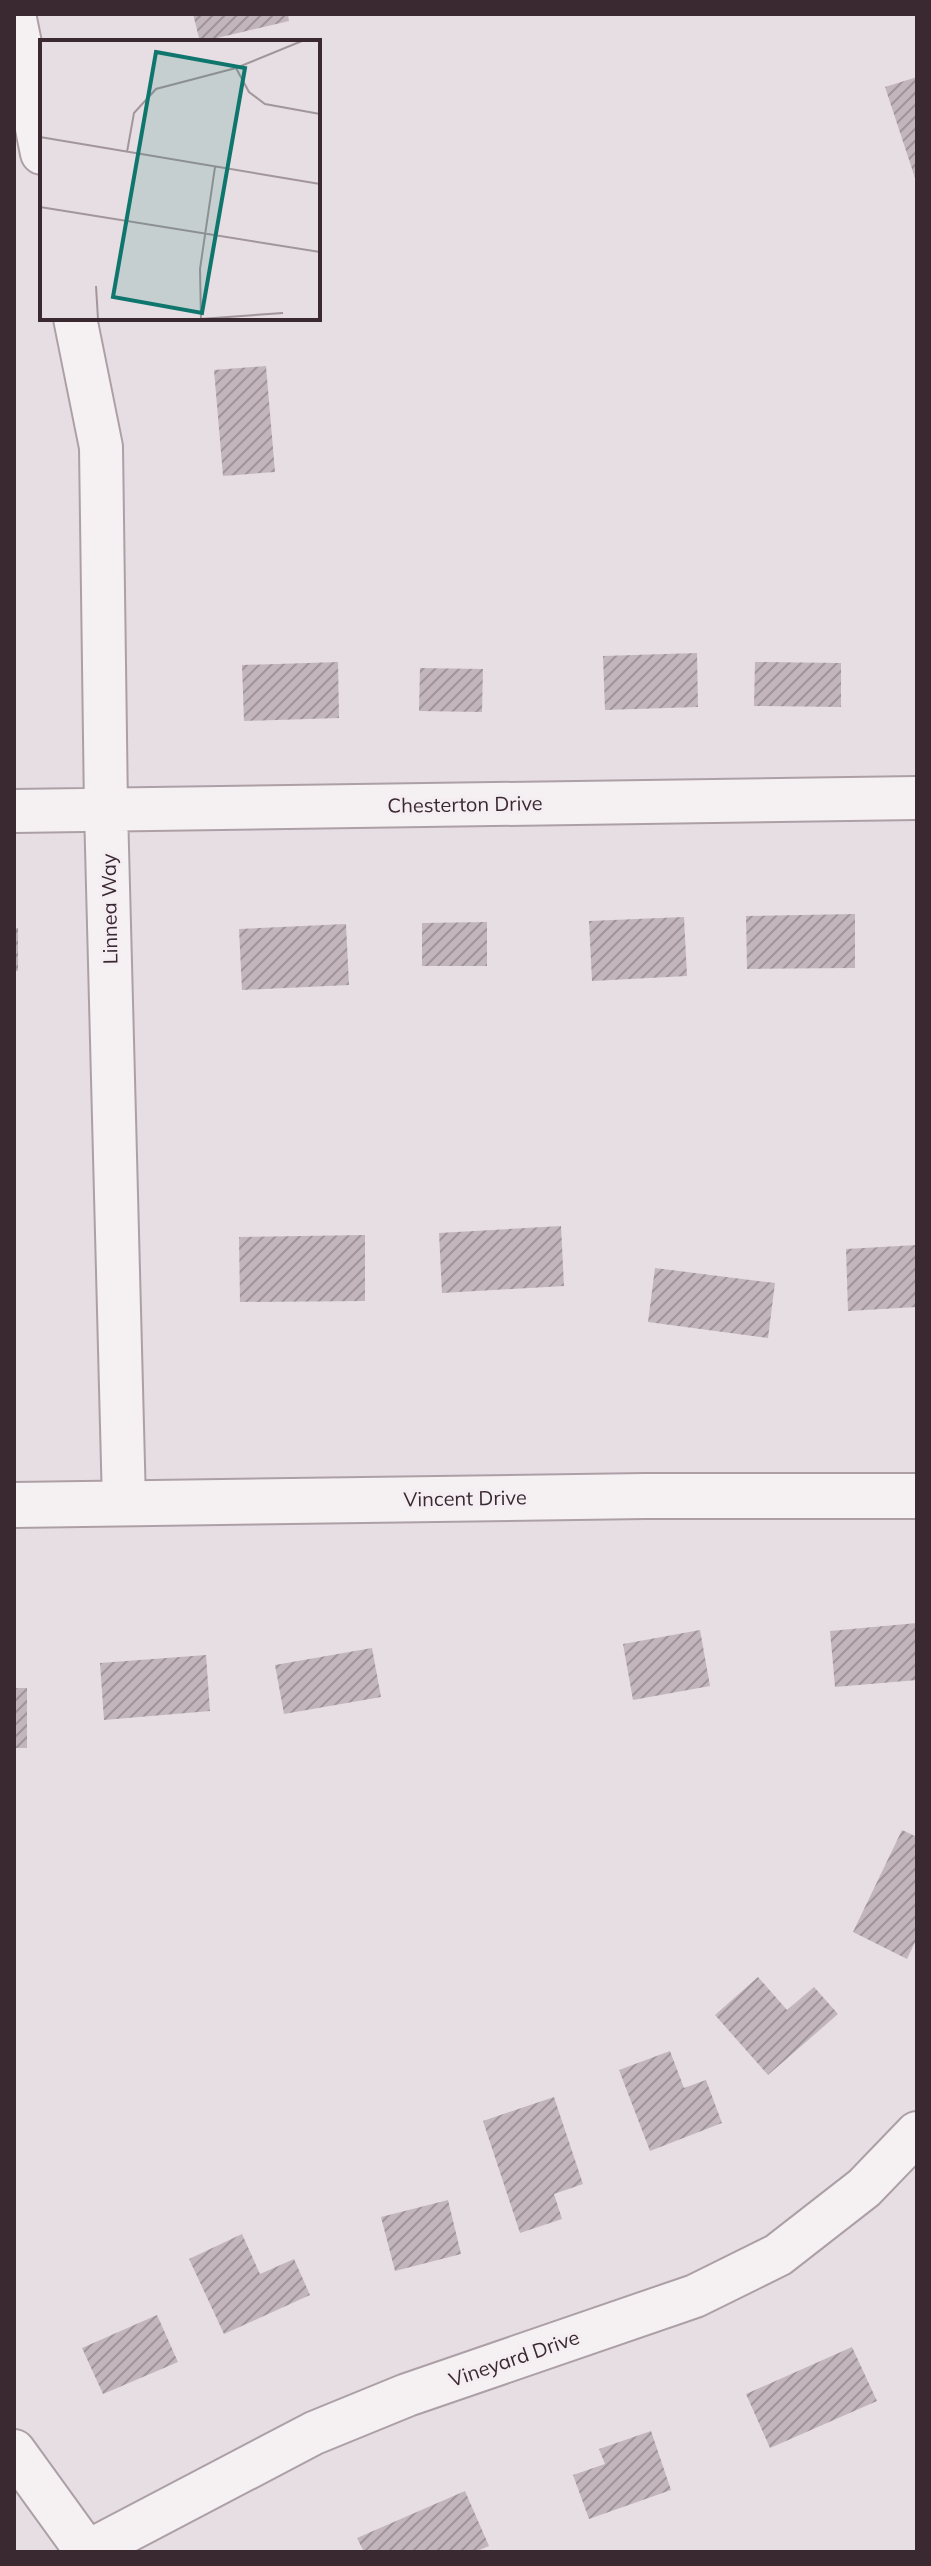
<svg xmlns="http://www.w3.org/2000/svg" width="931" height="2566" viewBox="0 0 931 2566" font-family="Mulish,sans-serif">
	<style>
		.building { fill: url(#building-hatch) }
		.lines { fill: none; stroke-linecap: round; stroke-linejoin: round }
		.minor-casing { stroke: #aca0a6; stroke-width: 46 }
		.tertiary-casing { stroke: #aca0a6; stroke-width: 48 }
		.minor { stroke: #f5f0f2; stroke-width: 42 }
		.tertiary { stroke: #f5f0f2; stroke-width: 44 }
		.labels { text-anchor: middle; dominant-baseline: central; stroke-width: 6; stroke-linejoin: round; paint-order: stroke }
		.street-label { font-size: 20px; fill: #3b2931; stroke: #f4edf1 }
		.inset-road { fill: none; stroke: #a2969b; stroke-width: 2 }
		.view { fill: #0f766e; fill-opacity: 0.15; stroke: #0f766e; stroke-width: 4 }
		.inset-edge { fill: none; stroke: #3b2931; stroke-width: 4 }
	</style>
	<defs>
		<pattern id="building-hatch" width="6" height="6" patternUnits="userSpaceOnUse" patternTransform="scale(2)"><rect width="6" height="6" fill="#c2b6bc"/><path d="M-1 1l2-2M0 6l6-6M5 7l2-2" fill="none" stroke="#9f9499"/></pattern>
	</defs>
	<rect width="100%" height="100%" fill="#e6dee2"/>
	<path class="building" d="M193,14h95l1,7 -89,21z
		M917,77v104h-1l-31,-94z
		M266,366l9,106 -52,4 -9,-106z
		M697,653l1,54 -93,3 -2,-54z
		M338,662l1,56 -95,3 -2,-56z
		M755,662l86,1v44l-87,-1z
		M420,668l63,1 -1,43 -63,-1z
		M855,914v54l-108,1 -1,-53z
		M684,917l3,59 -95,5 -3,-60z
		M487,922v44h-65v-43z
		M346,924l3,61 -107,5 -3,-61z
		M14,928h4v43h-4z
		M561,1226l3,60 -122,7 -3,-60z
		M365,1235v66l-125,1 -1,-65z
		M917,1245v62l-69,4 -2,-62z
		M655,1268l120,15 -7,55 -120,-16z
		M917,1623v57l-82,7 -5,-56z
		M700,1630l10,56 -77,14 -10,-56z
		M372,1648l9,49 -97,17 -9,-49z
		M206,1655l4,56 -106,9 -4,-57z
		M14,1688h13v60h-13z
		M902,1830l15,7v101l-10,21 -54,-27z
		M758,1977l29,33 27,-23 24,27 -70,61 -53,-60z
		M670,2051l14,37 22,-8 16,43 -72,28 -31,-81z
		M554,2097l29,87 -29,10 8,25 -42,14 -37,-112z
		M448,2200l13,54 -66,17 -14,-54z
		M242,2234l18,40 34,-15 16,36 -86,39 -35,-75z
		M157,2315l21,47 -75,32 -21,-46z
		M852,2347l25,54 -107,47 -24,-54z
		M651,2431l20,59 -82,29 -16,-44 32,-11 -6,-15z
		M465,2491l24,55 -14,6h-111l-7,-14z"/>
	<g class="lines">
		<g class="minor-casing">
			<path id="minor" d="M14,14l28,139
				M75,318l26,129 5,362 18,694
				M14,811l903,-13
				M14,2451l73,101
				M87,2552l227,-119 93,-38 288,-99 83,-41 86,-67 53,-55"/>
		</g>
		<g class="tertiary-casing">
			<path id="tertiary" d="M14,1505l631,-9h272"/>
		</g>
		<use href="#minor" class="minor"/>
		<use href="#tertiary" class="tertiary"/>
	</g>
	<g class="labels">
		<g class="street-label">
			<text transform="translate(465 804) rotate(-1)">Chesterton Drive</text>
			<text transform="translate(109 909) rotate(-91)">Linnea Way</text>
			<text transform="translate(465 1498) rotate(-1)">Vincent Drive</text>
			<text transform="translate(514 2358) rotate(-19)">Vineyard Drive</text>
		</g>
	</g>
	<g transform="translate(40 40)">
		<rect width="280" height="280" fill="#e6dee2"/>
		<path class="inset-road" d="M196,28l13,24 16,12 55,10M0,97l280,47M87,112l7,-39 22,-24 80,-21 66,-27M0,167l280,45M56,246l2,33M160,279l83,-6M161,279l-1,-50 15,-102"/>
		<path class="view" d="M116,12l89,16 -43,245 -89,-16z"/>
		<rect width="280" height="280" class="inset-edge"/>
	</g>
	<rect width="931" height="2566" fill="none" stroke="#3b2931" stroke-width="32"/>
</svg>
